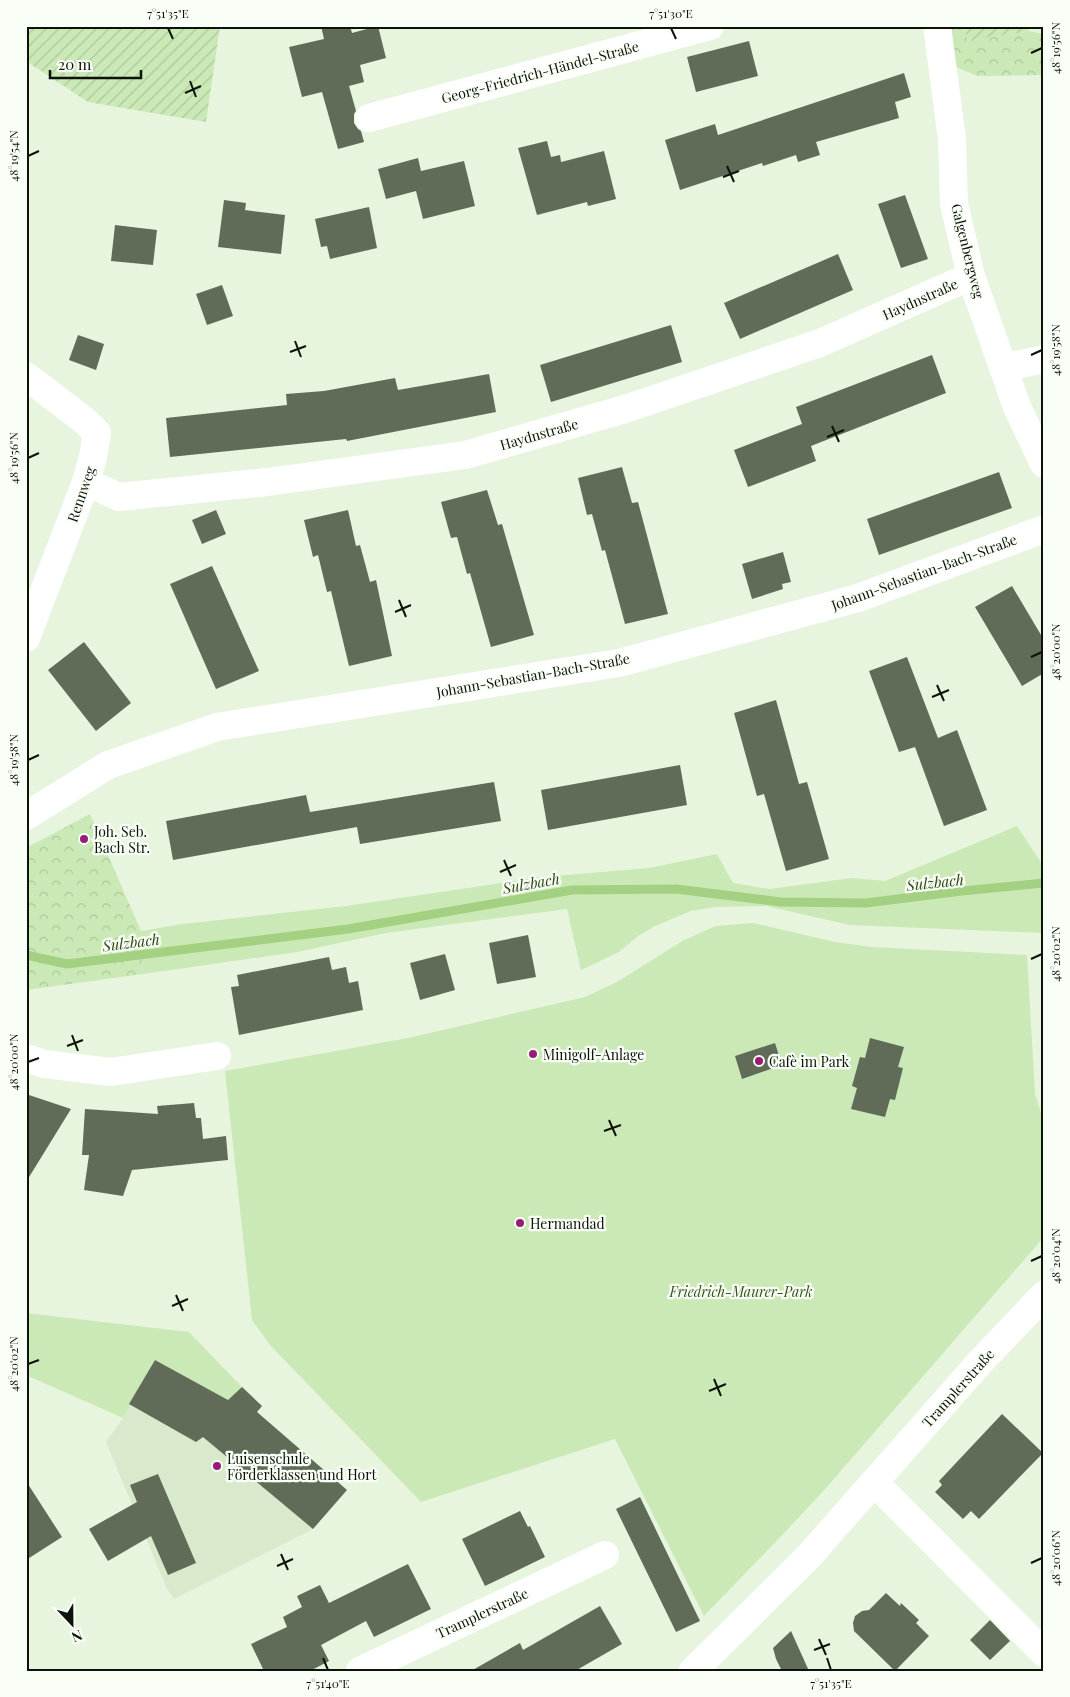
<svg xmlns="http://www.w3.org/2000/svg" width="1070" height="1697" viewBox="0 0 1070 1697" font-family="'Playfair Display',serif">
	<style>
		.built { fill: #d8e9cc }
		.green { fill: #cbe9b6 }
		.forest { fill: url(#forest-crowns) }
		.garden { fill: url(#garden-furrows) }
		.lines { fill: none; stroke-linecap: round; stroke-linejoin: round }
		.stream { stroke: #a4d181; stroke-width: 9 }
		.building { fill: #606c58 }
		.street { stroke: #fff; stroke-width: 28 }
		.secondary { stroke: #fff; stroke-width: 28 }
		.ticks { fill: none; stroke: #0d120a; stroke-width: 2 }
		.poi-dot { fill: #971c75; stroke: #f9fff6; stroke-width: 2 }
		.labels { text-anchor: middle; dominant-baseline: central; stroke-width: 4.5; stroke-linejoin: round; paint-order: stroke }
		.street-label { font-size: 14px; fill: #0d120a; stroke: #f9fff6 }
		.poi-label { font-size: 14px; fill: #0d120a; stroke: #f9fff6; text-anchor: start }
		.park-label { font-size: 14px; font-style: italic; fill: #35521b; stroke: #f9fff6 }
		.water-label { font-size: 15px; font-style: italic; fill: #2e4a13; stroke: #f9fff6 }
		.neatline { fill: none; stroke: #0d120a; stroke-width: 2 }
		.ticks-label { font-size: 12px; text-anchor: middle; fill: #0d120a }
	</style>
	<defs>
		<pattern id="forest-crowns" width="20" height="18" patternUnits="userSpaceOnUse" patternTransform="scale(1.25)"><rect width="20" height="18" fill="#cbe9b6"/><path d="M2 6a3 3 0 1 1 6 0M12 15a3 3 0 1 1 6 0" fill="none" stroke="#adc79b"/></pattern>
		<pattern id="garden-furrows" width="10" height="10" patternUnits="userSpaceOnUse" patternTransform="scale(1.25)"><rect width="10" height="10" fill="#cbe9b6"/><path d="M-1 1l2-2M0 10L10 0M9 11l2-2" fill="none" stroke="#adc79b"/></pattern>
	</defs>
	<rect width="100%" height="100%" fill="#e7f5de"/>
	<path class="built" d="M155,1360l73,40 14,-13 20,19 -5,6 90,78 -34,39 -139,70 -7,-10 -61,-147 17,-24z"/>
	<path class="green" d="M1017,826l27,41v66l-194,-8 -84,-19 -50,1 -25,4 -36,15 -17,10 -19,16 -38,18 -14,-61 -181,24 -89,19 -154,22 -2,-43 41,-7 164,-18 196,-29 107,-9 68,-14 16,29 36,6 83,-11 33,3z
		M753,923l82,19 37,5 155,8 8,139 9,28v115l-218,251 -39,42 -83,86 -89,-177 -194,63 -151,-157 -18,-25 -27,-249 183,-33 177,-41 32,-15 67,-42 32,-14z
		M26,1313l163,19 53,55 -14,13 -73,-40 -32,58 -97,-43z"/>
	<path class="forest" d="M941,26h23l4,15 61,-10 15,3v41l-67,1 -30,-13z
		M90,814l51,117 2,43 -117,16v-142z"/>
	<path class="garden" d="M26,26h194l-14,96 -118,-20 -62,-41z
		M964,26h64l1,5 -61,10z"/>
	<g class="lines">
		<path class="stream" d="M26,955l41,9 281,-35 224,-39 104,-1 105,13 85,1 96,-12 82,-8"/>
	</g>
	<path class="building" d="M321,26h29l2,7 26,-7 8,32 -26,7 4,17 -15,4 7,25 -2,3v9l4,6 3,2 3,11 -26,7 -16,-57 -20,5 -13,-50 35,-8z
		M749,41l9,35 -62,16 -9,-35z
		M904,73l7,24 -16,5 4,16 -83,24 4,13 -22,7 -2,-7 -33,11 -1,-3 -82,27 -15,-50 50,-16 3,11z
		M547,141l4,16 9,-2 1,7 43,-11 12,48 -28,7 -1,-4 -50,13 -19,-67z
		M418,158l3,13 43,-10 11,45 -52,13 -7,-28 -30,8 -8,-30z
		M905,195l23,64 -27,9 -23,-64z
		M224,200l22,3 -1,7 40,5 -4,39 -63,-7z
		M369,207l8,41 -47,11 -3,-13 -6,1 -6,-28z
		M115,225l42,5 -4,35 -42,-4z
		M838,254l15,36 -113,49 -16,-36z
		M222,285l11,31 -26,9 -11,-31z
		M671,325l11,37 -131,40 -11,-37z
		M78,335l26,9 -8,26 -27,-10z
		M932,355l14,38 -135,53 5,15 -68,26 -14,-37 68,-26 -6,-17z
		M489,374l7,38 -149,29 -1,-2 -176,18 -4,-39 121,-13 -1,-11 38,-3 71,-13 3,12z
		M622,467l10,36 6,-1 30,112 -43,10 -20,-74 -3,1 -10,-37 -5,1 -9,-37z
		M999,472l13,36 -133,47 -12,-36z
		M487,490l11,35 4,-1 32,111 -43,12 -21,-74 -3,1 -10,-37 -6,1 -10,-36z
		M216,510l10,24 -24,10 -10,-24z
		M348,510l8,36 4,-1 10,37 6,-2 16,76 -43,10 -18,-75 -4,1 -9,-37 -5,2 -9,-37z
		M783,552l8,30 -9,2 1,5 -31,10 -10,-35z
		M212,566l47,105 -43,18 -46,-105z
		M1012,586l32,54v33l-22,13 -47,-79z
		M84,642l47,61 -35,28 -48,-61z
		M907,657l31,81 19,-8 30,80 -43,16 -29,-79 -16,5 -30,-81z
		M776,700l23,84 8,-2 22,77 -43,12 -22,-77 -7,2 -23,-83z
		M680,765l7,40 -139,25 -7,-40z
		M494,782l7,39 -141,23 -3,-17 -184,33 -7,-39 140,-26 4,17z
		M528,935l8,42 -39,7 -8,-41z
		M445,954l10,36 -35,10 -10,-37z
		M329,957l3,13 14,-3 3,16 9,-2 5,29 -124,25 -8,-48 8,-1 -2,-11z
		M870,1038l34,9 -6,20 5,1 -8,32 -5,-1 -5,18 -34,-8 6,-21 -5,-2 8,-29 5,1z
		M775,1043l7,22 -40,14 -7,-23z
		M26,1094l45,15 -45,73z
		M194,1103l2,15h5l2,21 23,-3 2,24 -96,10 -9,26 -39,-6 5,-35h-7l3,-46 73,5 -1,-8z
		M155,1360l73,40 14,-13 20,19 -5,6 90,78 -34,39 -110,-92 -7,5 -67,-38z
		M1002,1414l41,39 -64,66 -8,-8 -8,8 -28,-27 7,-7 -3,-4z
		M158,1474l38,89 -28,12 -17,-39 -43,25 -19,-32 48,-27 -7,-17z
		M26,1481l36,56 -36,23z
		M640,1497l60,124 -24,11 -60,-123z
		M520,1511l8,16 2,-1 15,31 -60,29 -23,-47z
		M408,1564l23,45 -57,28 -8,-16 -45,24 8,16 -19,10h-46l-13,-27 36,-17 -4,-10 19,-10 -5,-11 23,-11 9,18z
		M886,1593l14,13 1,-3 18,17 -3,3 13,13 -34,35 -41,-40 -1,-8 2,-7 7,-5 7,-1z
		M600,1606l22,38 -47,27h-104l49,-28 3,7z
		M990,1620l20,21 -20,19 -20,-20z
		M791,1631l18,40h-27l-6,-12 -3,-11z"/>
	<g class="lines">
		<path class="street" d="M937,26l15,113 2,65 17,72 46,131 27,57
			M369,118l341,-92
			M1003,368l41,-9
			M26,376l59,45 12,12 -4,24 -7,25 -60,156
			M86,482l33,15 148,-15 198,-27 160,-46 195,-66 151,-67
			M26,816l82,-51 109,-38 402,-64 239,-65 186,-69
			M26,1058l18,6 67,8 106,-16
			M874,1482l170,171
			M360,1671l245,-116"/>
		<path class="secondary" d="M693,1671l116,-115 173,-196 62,-65"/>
	</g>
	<path class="ticks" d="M168,28l5,11M671,28l5,11M1031,53l11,-5M190,81l6,16M185,93l16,-7M28,156l11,-5M727,166l7,16M723,177l16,-6M295,341l6,16M290,352l16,-6M1031,355l11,-5M832,426l7,16M827,437l17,-7M28,458l11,-5M399,600l7,17M395,612l16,-7M1031,657l11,-5M937,685l7,16M932,697l17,-7M28,760l11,-5M504,860l7,16M500,872l16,-7M1031,959l11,-5M72,1035l6,16M67,1046l16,-6M28,1062l11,-4M609,1120l7,16M604,1131l17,-6M1031,1261l11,-5M176,1295l7,16M172,1306l16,-7M28,1364l11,-4M714,1379l7,17M709,1391l17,-7M281,1554l7,16M1031,1563l11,-5M277,1566l16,-7M819,1639l7,16M814,1650l16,-6M323,1658l5,12M827,1658l4,12"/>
	<g class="poi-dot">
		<circle cx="84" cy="839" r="5"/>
		<circle cx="533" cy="1054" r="5"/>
		<circle cx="759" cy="1061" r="5"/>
		<circle cx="520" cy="1223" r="5"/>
		<circle cx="217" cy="1466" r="5"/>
	</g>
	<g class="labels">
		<g class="street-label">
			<text transform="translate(540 72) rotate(-15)">Georg-Friedrich-Händel-Straße</text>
			<text transform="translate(968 251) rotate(76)">Galgenbergweg</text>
			<text transform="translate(920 299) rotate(-24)">Haydnstraße</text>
			<text transform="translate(539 434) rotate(-16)">Haydnstraße</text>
			<text transform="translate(81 494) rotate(-71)">Rennweg</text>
			<text transform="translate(924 572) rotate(-20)">Johann-Sebastian-Bach-Straße</text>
			<text transform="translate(533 675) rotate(-10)">Johann-Sebastian-Bach-Straße</text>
			<text transform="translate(958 1388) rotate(-48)">Tramplerstraße</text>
			<text transform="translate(482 1613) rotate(-25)">Tramplerstraße</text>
		</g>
		<g class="poi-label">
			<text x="94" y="831">Joh. Seb.<tspan x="94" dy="16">Bach Str.</tspan></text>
			<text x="543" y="1054">Minigolf-Anlage</text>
			<text x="769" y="1061">Cafè im Park</text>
			<text x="530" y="1223">Hermandad</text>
			<text x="227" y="1458">Luisenschule<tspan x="227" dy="16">Förderklassen und Hort</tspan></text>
		</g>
		<g class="park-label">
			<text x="741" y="1291">Friedrich-Maurer-Park</text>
		</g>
		<g class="water-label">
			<text transform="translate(935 882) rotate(-6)">Sulzbach</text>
			<text transform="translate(531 883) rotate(-10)">Sulzbach</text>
			<text transform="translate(131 942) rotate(-7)">Sulzbach</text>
		</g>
	</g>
	<rect width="1070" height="1697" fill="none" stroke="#f9fff6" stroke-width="55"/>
	<g transform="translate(72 1624) rotate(158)" stroke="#f9fff6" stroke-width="4" paint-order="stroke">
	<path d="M0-4L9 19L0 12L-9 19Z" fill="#0d120a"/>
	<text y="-8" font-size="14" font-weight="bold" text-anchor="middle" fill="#0d120a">N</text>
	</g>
	<path d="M50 70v8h91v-8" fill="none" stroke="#0d120a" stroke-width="2.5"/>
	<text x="58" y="70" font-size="15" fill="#0d120a" stroke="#f9fff6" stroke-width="4" paint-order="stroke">20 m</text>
	<rect x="28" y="28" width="1014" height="1642" class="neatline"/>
	<g class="ticks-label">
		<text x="168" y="18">7°51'35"E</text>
		<text x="671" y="18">7°51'30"E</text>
		<text transform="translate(1056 48) rotate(-90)" y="4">48°19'56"N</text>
		<text transform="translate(14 156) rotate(-90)" y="4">48°19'54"N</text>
		<text transform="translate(1056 350) rotate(-90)" y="4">48°19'58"N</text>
		<text transform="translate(14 458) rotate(-90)" y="4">48°19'56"N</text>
		<text transform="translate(1056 652) rotate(-90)" y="4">48°20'00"N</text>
		<text transform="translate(14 760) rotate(-90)" y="4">48°19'58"N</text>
		<text transform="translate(1056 954) rotate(-90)" y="4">48°20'02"N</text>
		<text transform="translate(14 1062) rotate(-90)" y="4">48°20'00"N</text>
		<text transform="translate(1056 1256) rotate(-90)" y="4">48°20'04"N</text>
		<text transform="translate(14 1364) rotate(-90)" y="4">48°20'02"N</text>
		<text transform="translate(1056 1558) rotate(-90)" y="4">48°20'06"N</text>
		<text x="328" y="1688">7°51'40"E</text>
		<text x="831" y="1688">7°51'35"E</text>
	</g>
</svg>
